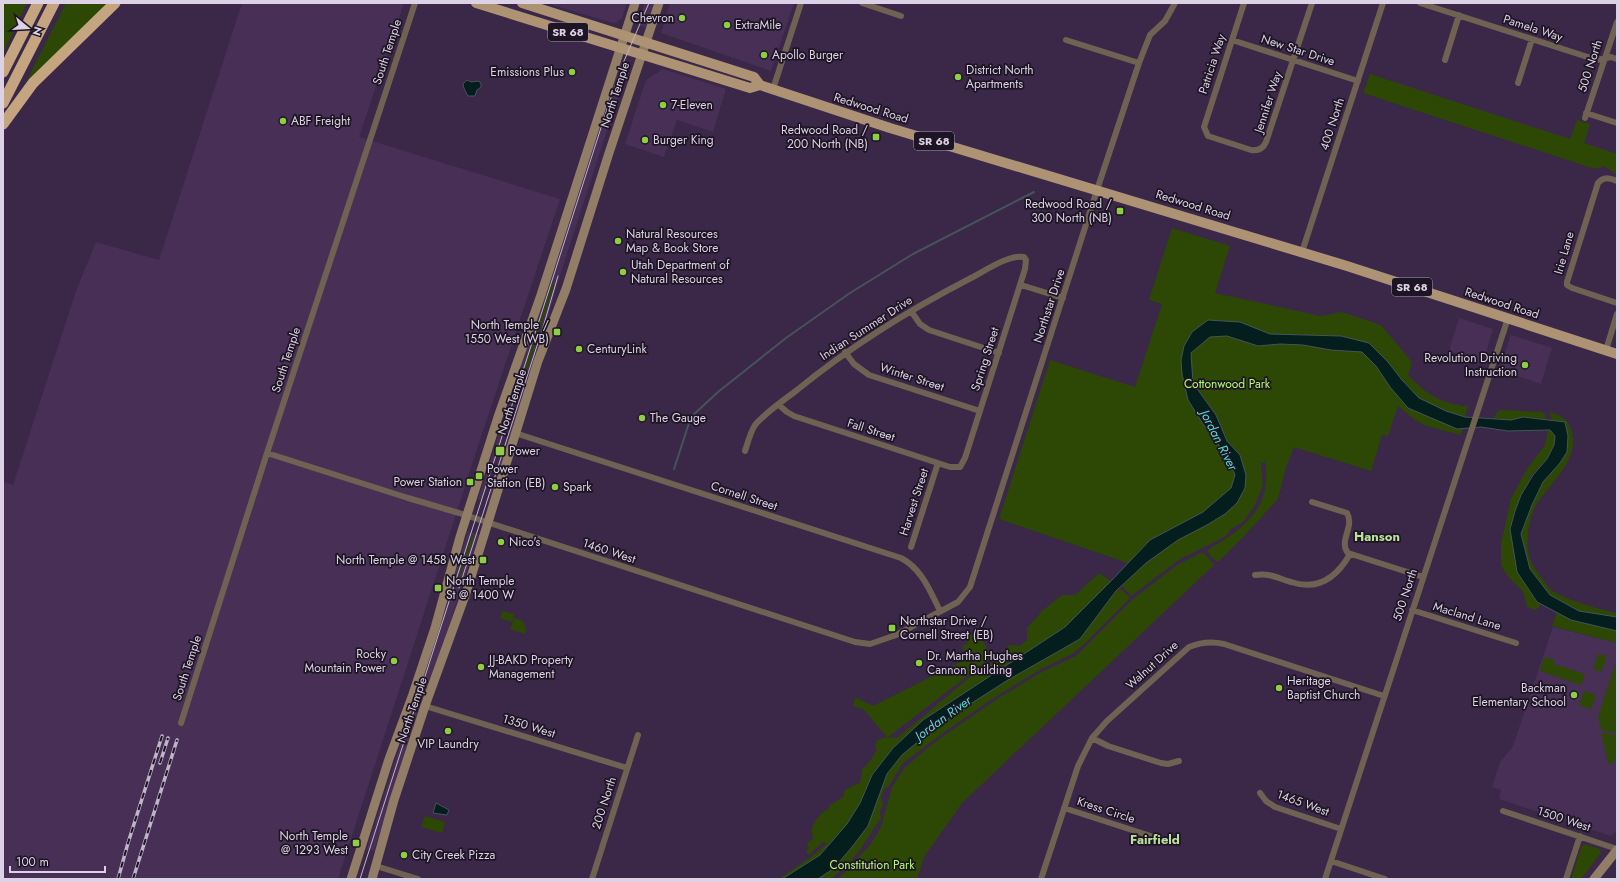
<svg xmlns="http://www.w3.org/2000/svg" width="1620" height="882" viewBox="0 0 1620 882" font-family="Jost,sans-serif">
	<style>
		.built { fill: #472f56; fill-rule: evenodd }
		.green { fill: #2c4804 }
		.water { fill: #041e1d; stroke: #455459 }
		.lines { fill: none; stroke-linecap: round; stroke-linejoin: round }
		.stream { stroke: #455459; stroke-width: 2 }
		.street { stroke: #6f6253; stroke-width: 6 }
		.secondary { stroke: #927e66; stroke-width: 9 }
		.primary { stroke: #ad9374; stroke-width: 10 }
		.highway { stroke: #c5a580; stroke-width: 11 }
		.tram { stroke: #c0b3ca; stroke-width: 1 }
		.rail-casing { stroke: #c0b3ca; stroke-width: 3.5 }
		.rail { stroke: #1d1523; stroke-width: 2; stroke-dasharray: 6; stroke-linecap: butt }
		.poi-dot { fill: #8ece43; stroke: #1d1523; stroke-width: 1.5 }
		.labels { text-anchor: middle; dominant-baseline: central; stroke-width: 3.5; stroke-linejoin: round; paint-order: stroke }
		.shield { fill: #1d1523; stroke: #a399ac; stroke-width: 1 }
		.shield-label { font-size: 11px; font-weight: bold; fill: #ddd1e6 }
		.poi-label { font-size: 12px; fill: #ddd1e6; stroke: #1d1523; text-anchor: start }
		.street-label { font-size: 12px; fill: #ddd1e6; stroke: #1d1523 }
		.park-label { font-size: 12px; fill: #b4fb69; stroke: #1d1523 }
		.water-label { font-size: 13px; font-style: italic; fill: #57dbd5; stroke: #1d1523 }
		.neighbourhood-label { font-size: 13px; font-weight: bold; fill: #bce19b; stroke: #1d1523 }
	</style>
	<rect width="100%" height="100%" fill="#3b2748"/>
	<path class="built" d="M242,3h162l-45,134 201,62 -78,235 -144,445h-335v-397l10,3 63,-194 20,-49 63,18z
		M546,3h81l-5,15 -5,4 -4,1z
		M645,3h10l-10,25 -7,-4z
		M670,3h124l-23,68 -110,-38z
		M621,62l7,4 -64,197 -20,67 -55,172 -11,-3 132,-408zM552,283l2,1 -36,116 -3,-2zM514,402l4,2 -31,97 -3,-1 -2,-1z
		M663,69l63,20 -13,43 -36,-12 -13,37 -39,-13 21,-64z
		M1459,318l34,11 -10,34 -34,-12z
		M1511,335l41,13 -11,36 -42,-14z
		M468,531l11,4 -105,316 -7,-2 2,-7 66,-205z
		M1553,627l64,16v187l-6,6 -112,-37 2,-9 -9,-3 8,-25 13,-16z"/>
	<path class="green" d="M3,3h24l-24,51z
		M66,3h41l-76,78 -3,-3z
		M1370,74l200,65 7,-19 13,4 -6,19 33,11v21l-13,-9 -9,3 -232,-76z
		M1172,228l58,18 -15,47 106,23 21,-4 39,13 31,37 -4,13c18,19 35,30 60,31l-3,11 -19,-6 -27,-13 -14,-14 -5,15 57,30h6l-3,6 -33,-9 -12,-6 -17,-14 -10,30 -6,-1 -11,36 -77,-24 -8,20 -8,32 -33,36 -27,27 -7,-5 -4,-7c36,-20 66,-43 58,-88l-4,1 2,22 -8,20 -12,17 -12,7 -5,7 -46,23 -49,37 -9,-10c17,-16 36,-35 57,-47 15,-9 31,-15 46,-25l10,-39 -4,13 -13,12 -15,12 -52,28 -23,23 -129,-44 51,-159 85,27 27,-83 -13,-4z
		M552,283l2,1 -36,116 -3,-1z
		M1501,410l40,2 4,2 1,5 -23,-2 -12,3 -17,-2 2,-5z
		M1550,412c13,4 19,8 22,21 7,29 -24,51 -37,74 -7,14 -11,41 -3,56 2,5 6,10 10,15 3,4 5,9 9,12 15,10 48,19 66,23v4l-38,-6 -29,-16 -20,-26 -9,-35 11,-29 11,-23 17,-19 5,-41 -14,-2z
		M1548,430h2l5,6 -1,9 -7,14 -15,15 -17,37 2,61 20,30 3,2 -1,4 -4,2 -8,-3 -4,-15 -17,-18 -5,-9v-21l10,-46 16,-29 18,-24z
		M472,534l2,2 -20,57h-1z
		M1203,552l11,13 -252,238 -38,54 -7,22h-79l32,-34 11,-18 11,-40 12,-19 31,-26 62,-43 45,-27 34,-16 57,-57 13,-10 31,-24z
		M1099,573l12,8 -46,46 -142,93 -30,28 -21,27 -12,28 -13,21 -27,31 -38,24h-3l40,-28 8,-8 -4,-1 -12,11 -3,2 -2,-4 3,-3 -2,-2 1,-4 5,-3c0,-4 -2,-7 -1,-10 1,-7 11,-19 17,-20l1,-4 13,-8 2,-7 5,-3 10,-4 2,-14c8,-7 9,-9 15,-20l-2,-3 2,-6 10,-3 -24,-28 -10,-3 2,-9 18,9 95,-48 -6,-12 6,-3 -3,-6 12,-6 15,26 -104,80 9,1 73,-61 29,-19 10,-13 11,1 7,-6v-12l16,-18 19,-15h13z
		M1121,589l9,9 -46,46 -12,10 -31,15 -49,30 -49,34 -40,30 -13,21 -6,6 -3,7 2,8 -3,6 1,7 -20,30 -10,13 -20,18h-13l15,-10 19,-22 26,-50 9,-23 15,-19 30,-25 32,-22 44,-28 71,-40 37,-49z
		M502,611l12,3 -2,8 -12,-4z
		M1557,612l14,8 46,11v12l-65,-17z
		M514,618l9,3 3,8 -1,5 -15,-5z
		M1598,654l9,2 -6,16 -8,-3z
		M1544,657l11,3 -2,4 32,10 -4,11 -41,-14z
		M1617,658v76l-16,-4 -3,-13z
		M1584,691l12,4 -5,14 -12,-4z
		M1601,732l16,4v22l-8,8z
		M425,816l20,6 -3,11 -21,-6z
		M1584,844l15,5 2,4 -20,26h-10l10,-31z"/>
	<path class="water" d="M467,80l4,2 7,-1 3,2v4l-4,3 -2,6h-7c-2,-4 -5,-8 -5,-12z
		M1208,320l32,2 30,12 71,2 28,7 19,19 14,18 17,18 27,13 19,6 46,3 12,-3 42,5 3,14 -1,16 -7,11 -17,19 -11,23 -11,29 9,35 20,26 29,16 38,6v14l-46,-11 -34,-18 -20,-30 -7,-43 5,-18 6,-16 12,-20 14,-16 7,-14 1,-9 -5,-6 -42,1 -27,-4 -24,2 -49,-21 -18,-21 -14,-21 -14,-14 -31,-2 -28,-5 -23,-1 -22,2 -31,-10 -17,1 -19,16 2,30 23,32 11,26 13,14 6,20 -1,13 -8,15 -12,11 -18,11 -29,15 -32,23 -30,28 -36,48 -72,41 -44,28 -32,22 -30,25 -15,19 -19,52 -16,21 -19,22 -15,10h-36l38,-24 27,-31 13,-21 12,-28 21,-27 30,-28 142,-93 46,-46 39,-41 53,-28 28,-24 4,-13 -7,-18 -25,-33 -15,-24 -6,-26 -1,-14 3,-14 8,-14z
		M436,803l13,7 -2,5 -14,-2z"/>
	<g class="lines">
		<path class="stream" d="M674,469l17,-52 27,-25 68,-54 64,-45 63,-39 121,-62"/>
		<path class="street" d="M862,3l39,13
			M1244,3l-40,124 4,9 43,14c7,1 12,-1 15,-8l46,-139
			M1420,3l177,57 14,-3 6,2
			M1066,40l73,23
			M1232,40l126,41
			M1445,60l14,-45
			M1518,83l14,-44
			M773,89l28,-86
			M1586,113l31,10
			M1585,118l32,-96
			M1617,181c-8,-3 -13,-5 -19,2l-31,99v3l5,3 45,15
			M1302,252l81,-249
			M1021,285l42,13
			M911,311l9,13 9,6 70,23
			M1606,350l11,-36
			M845,352l9,12 15,11 111,36
			M515,433l386,125c21,11 29,33 39,53
			M745,451c3,-9 5,-18 10,-26 10,-12 29,-25 42,-35 54,-44 112,-80 174,-112 14,-7 38,-24 53,-21l2,3 -1,9 -60,189 -5,9h-10l-156,-51 -7,-4 -8,-7
			M267,453l141,45 51,15 396,129 15,2 26,-9 62,-33 12,-15 127,-397 42,-127 11,-28 15,-14 10,-18
			M1312,502l35,11c8,14 -9,28 1,40l75,24
			M911,547l27,-84
			M1255,575c16,-2 22,3 36,7 27,9 46,-5 59,-28
			M1412,610l104,33
			M425,706l202,62
			M181,723l86,-270 148,-450
			M1092,738l16,8 53,17 7,1 11,-3
			M1260,793l6,8 9,6 66,22
			M1064,808l99,32
			M1503,811l114,38
			M1331,861l54,18
			M376,866l42,13
			M592,879l46,-144
			M1041,879l37,-113 14,-28 15,-17 82,-74c12,-5 22,-6 35,-3l160,52
			M1325,879l183,-561
			M1566,879l14,-43"/>
		<path class="secondary" d="M351,879l38,-120 24,-65 22,-66 25,-91 38,-120 43,-122 94,-292
			M372,879l22,-79 31,-94 42,-116 71,-229 28,-72 43,-136 50,-150
			M1594,879l23,-29"/>
		<path class="primary" d="M476,3l274,85 10,-3
			M522,3l232,74 6,8 130,43 457,138 270,88"/>
		<path class="highway" d="M3,72l35,-69
			M3,103l51,-100
			M3,124l30,-41 82,-80"/>
		<path class="tram" d="M459,588l85,-264 14,-48
			M360,879l247,-770 17,-48 25,-58"/>
		<g class="rail-casing">
			<path id="rail" d="M160,763l8,-25
				M118,879l10,-36 34,-107
				M133,879l44,-139"/>
		</g>
		<use href="#rail" class="rail"/>
	</g>
	<g class="poi-dot">
		<circle cx="682" cy="18" r="4"/>
		<circle cx="727" cy="25" r="4"/>
		<circle cx="764" cy="55" r="4"/>
		<circle cx="572" cy="72" r="4"/>
		<circle cx="958" cy="77" r="4"/>
		<circle cx="663" cy="105" r="4"/>
		<circle cx="283" cy="121" r="4"/>
		<rect x="872" y="133" width="8" height="8" rx="2"/>
		<circle cx="645" cy="140" r="4"/>
		<rect x="1116" y="207" width="8" height="8" rx="2"/>
		<circle cx="618" cy="241" r="4"/>
		<circle cx="623" cy="272" r="4"/>
		<rect x="553" y="328" width="8" height="8" rx="2"/>
		<circle cx="579" cy="349" r="4"/>
		<circle cx="1525" cy="365" r="4"/>
		<circle cx="642" cy="418" r="4"/>
		<rect x="495" y="446" width="10" height="10" rx="2"/>
		<rect x="475" y="472" width="8" height="8" rx="2"/>
		<rect x="466" y="478" width="8" height="8" rx="2"/>
		<circle cx="555" cy="487" r="4"/>
		<circle cx="501" cy="542" r="4"/>
		<rect x="479" y="556" width="8" height="8" rx="2"/>
		<rect x="434" y="584" width="8" height="8" rx="2"/>
		<rect x="888" y="624" width="8" height="8" rx="2"/>
		<circle cx="394" cy="661" r="4"/>
		<circle cx="919" cy="663" r="4"/>
		<circle cx="481" cy="667" r="4"/>
		<circle cx="1279" cy="688" r="4"/>
		<circle cx="1574" cy="695" r="4"/>
		<circle cx="448" cy="731" r="4"/>
		<rect x="352" y="839" width="8" height="8" rx="2"/>
		<circle cx="404" cy="855" r="4"/>
	</g>
	<g class="labels">
		<g class="shield">
			<rect x="548" y="23" width="40" height="18" rx="3"/>
			<rect x="914" y="132" width="40" height="18" rx="3"/>
			<rect x="1392" y="278" width="40" height="18" rx="3"/>
		</g>
		<g class="shield-label">
			<text x="568" y="32">SR 68</text>
			<text x="934" y="141">SR 68</text>
			<text x="1412" y="287">SR 68</text>
		</g>
		<g class="poi-label">
			<text x="674" y="18" text-anchor="end">Chevron</text>
			<text x="735" y="25">ExtraMile</text>
			<text x="772" y="55">Apollo Burger</text>
			<text x="966" y="70">District North<tspan x="966" dy="14">Apartments</tspan></text>
			<text x="564" y="72" text-anchor="end">Emissions Plus</text>
			<text x="671" y="105">7-Eleven</text>
			<text x="291" y="121">ABF Freight</text>
			<text x="868" y="130" text-anchor="end">Redwood Road /<tspan x="868" dy="14">200 North (NB)</tspan></text>
			<text x="653" y="140">Burger King</text>
			<text x="1112" y="204" text-anchor="end">Redwood Road /<tspan x="1112" dy="14">300 North (NB)</tspan></text>
			<text x="626" y="234">Natural Resources<tspan x="626" dy="14">Map &amp; Book Store</tspan></text>
			<text x="631" y="265">Utah Department of<tspan x="631" dy="14">Natural Resources</tspan></text>
			<text x="549" y="325" text-anchor="end">North Temple /<tspan x="549" dy="14">1550 West (WB)</tspan></text>
			<text x="587" y="349">CenturyLink</text>
			<text x="1517" y="358" text-anchor="end">Revolution Driving<tspan x="1517" dy="14">Instruction</tspan></text>
			<text x="650" y="418">The Gauge</text>
			<text x="509" y="451">Power</text>
			<text x="487" y="469">Power<tspan x="487" dy="14">Station (EB)</tspan></text>
			<text x="462" y="482" text-anchor="end">Power Station</text>
			<text x="563" y="487">Spark</text>
			<text x="509" y="542">Nico's</text>
			<text x="475" y="560" text-anchor="end">North Temple @ 1458 West</text>
			<text x="446" y="581">North Temple<tspan x="446" dy="14">St @ 1400 W</tspan></text>
			<text x="900" y="621">Northstar Drive /<tspan x="900" dy="14">Cornell Street (EB)</tspan></text>
			<text x="386" y="654" text-anchor="end">Rocky<tspan x="386" dy="14">Mountain Power</tspan></text>
			<text x="927" y="656">Dr. Martha Hughes<tspan x="927" dy="14">Cannon Building</tspan></text>
			<text x="489" y="660">JJ-BAKD Property<tspan x="489" dy="14">Management</tspan></text>
			<text x="1287" y="681">Heritage<tspan x="1287" dy="14">Baptist Church</tspan></text>
			<text x="1566" y="688" text-anchor="end">Backman<tspan x="1566" dy="14">Elementary School</tspan></text>
			<text x="448" y="744" text-anchor="middle">VIP Laundry</text>
			<text x="348" y="836" text-anchor="end">North Temple<tspan x="348" dy="14">@ 1293 West</tspan></text>
			<text x="412" y="855">City Creek Pizza</text>
		</g>
		<g class="street-label">
			<text transform="translate(1533 28) rotate(18)">Pamela Way</text>
			<text transform="translate(1298 50) rotate(18)">New Star Drive</text>
			<text transform="translate(387 52) rotate(-72)">South Temple</text>
			<text transform="translate(1212 64) rotate(-72)">Patricia Way</text>
			<text transform="translate(1590 66) rotate(-72)">500 North</text>
			<text transform="translate(615 95) rotate(-72)">North Temple</text>
			<text transform="translate(1268 102) rotate(-72)">Jennifer Way</text>
			<text transform="translate(871 108) rotate(17)">Redwood Road</text>
			<text transform="translate(1332 124) rotate(-72)">400 North</text>
			<text transform="translate(1193 205) rotate(17)">Redwood Road</text>
			<text transform="translate(1564 253) rotate(-74)">Irie Lane</text>
			<text transform="translate(1502 303) rotate(18)">Redwood Road</text>
			<text transform="translate(1049 306) rotate(-72)">Northstar Drive</text>
			<text transform="translate(866 328) rotate(-33)">Indian Summer Drive</text>
			<text transform="translate(985 359) rotate(-72)">Spring Street</text>
			<text transform="translate(286 360) rotate(-72)">South Temple</text>
			<text transform="translate(912 377) rotate(18)">Winter Street</text>
			<text transform="translate(512 402) rotate(-72)">North Temple</text>
			<text transform="translate(871 430) rotate(18)">Fall Street</text>
			<text transform="translate(744 496) rotate(18)">Cornell Street</text>
			<text transform="translate(914 502) rotate(-72)">Harvest Street</text>
			<text transform="translate(609 551) rotate(18)">1460 West</text>
			<text transform="translate(1405 595) rotate(-72)">500 North</text>
			<text transform="translate(1467 616) rotate(17)">Macland Lane</text>
			<text transform="translate(1152 665) rotate(-42)">Walnut Drive</text>
			<text transform="translate(187 668) rotate(-72)">South Temple</text>
			<text transform="translate(412 710) rotate(-71)">North Temple</text>
			<text transform="translate(529 726) rotate(17)">1350 West</text>
			<text transform="translate(604 803) rotate(-72)">200 North</text>
			<text transform="translate(1303 803) rotate(20)">1465 West</text>
			<text transform="translate(1106 810) rotate(18)">Kress Circle</text>
			<text transform="translate(1564 819) rotate(18)">1500 West</text>
		</g>
		<g class="park-label">
			<text x="1227" y="384">Cottonwood Park</text>
			<text x="872" y="865">Constitution Park</text>
		</g>
		<g class="water-label">
			<text transform="translate(1219 440) rotate(63)">Jordan River</text>
			<text transform="translate(943 718) rotate(-36)">Jordan River</text>
		</g>
		<g class="neighbourhood-label">
			<text x="1377" y="536">Hanson</text>
			<text x="1155" y="839">Fairfield</text>
		</g>
	</g>
	<rect width="1620" height="882" fill="none" stroke="#ddd1e6" stroke-width="8"/>
	<g transform="translate(28 28) rotate(108)" stroke="#1d1523" stroke-width="3" paint-order="stroke">
	<path d="M0-3L7 15L0 10L-7 15Z" fill="#ddd1e6"/>
	<text y="-6" font-size="11" font-weight="bold" text-anchor="middle" fill="#ddd1e6">N</text>
	</g>
	<path d="M10 866v6h95v-6" fill="none" stroke="#ddd1e6" stroke-width="2"/>
	<text x="16" y="866" font-size="12" fill="#ddd1e6" stroke="#1d1523" stroke-width="3" paint-order="stroke">100 m</text>
</svg>
